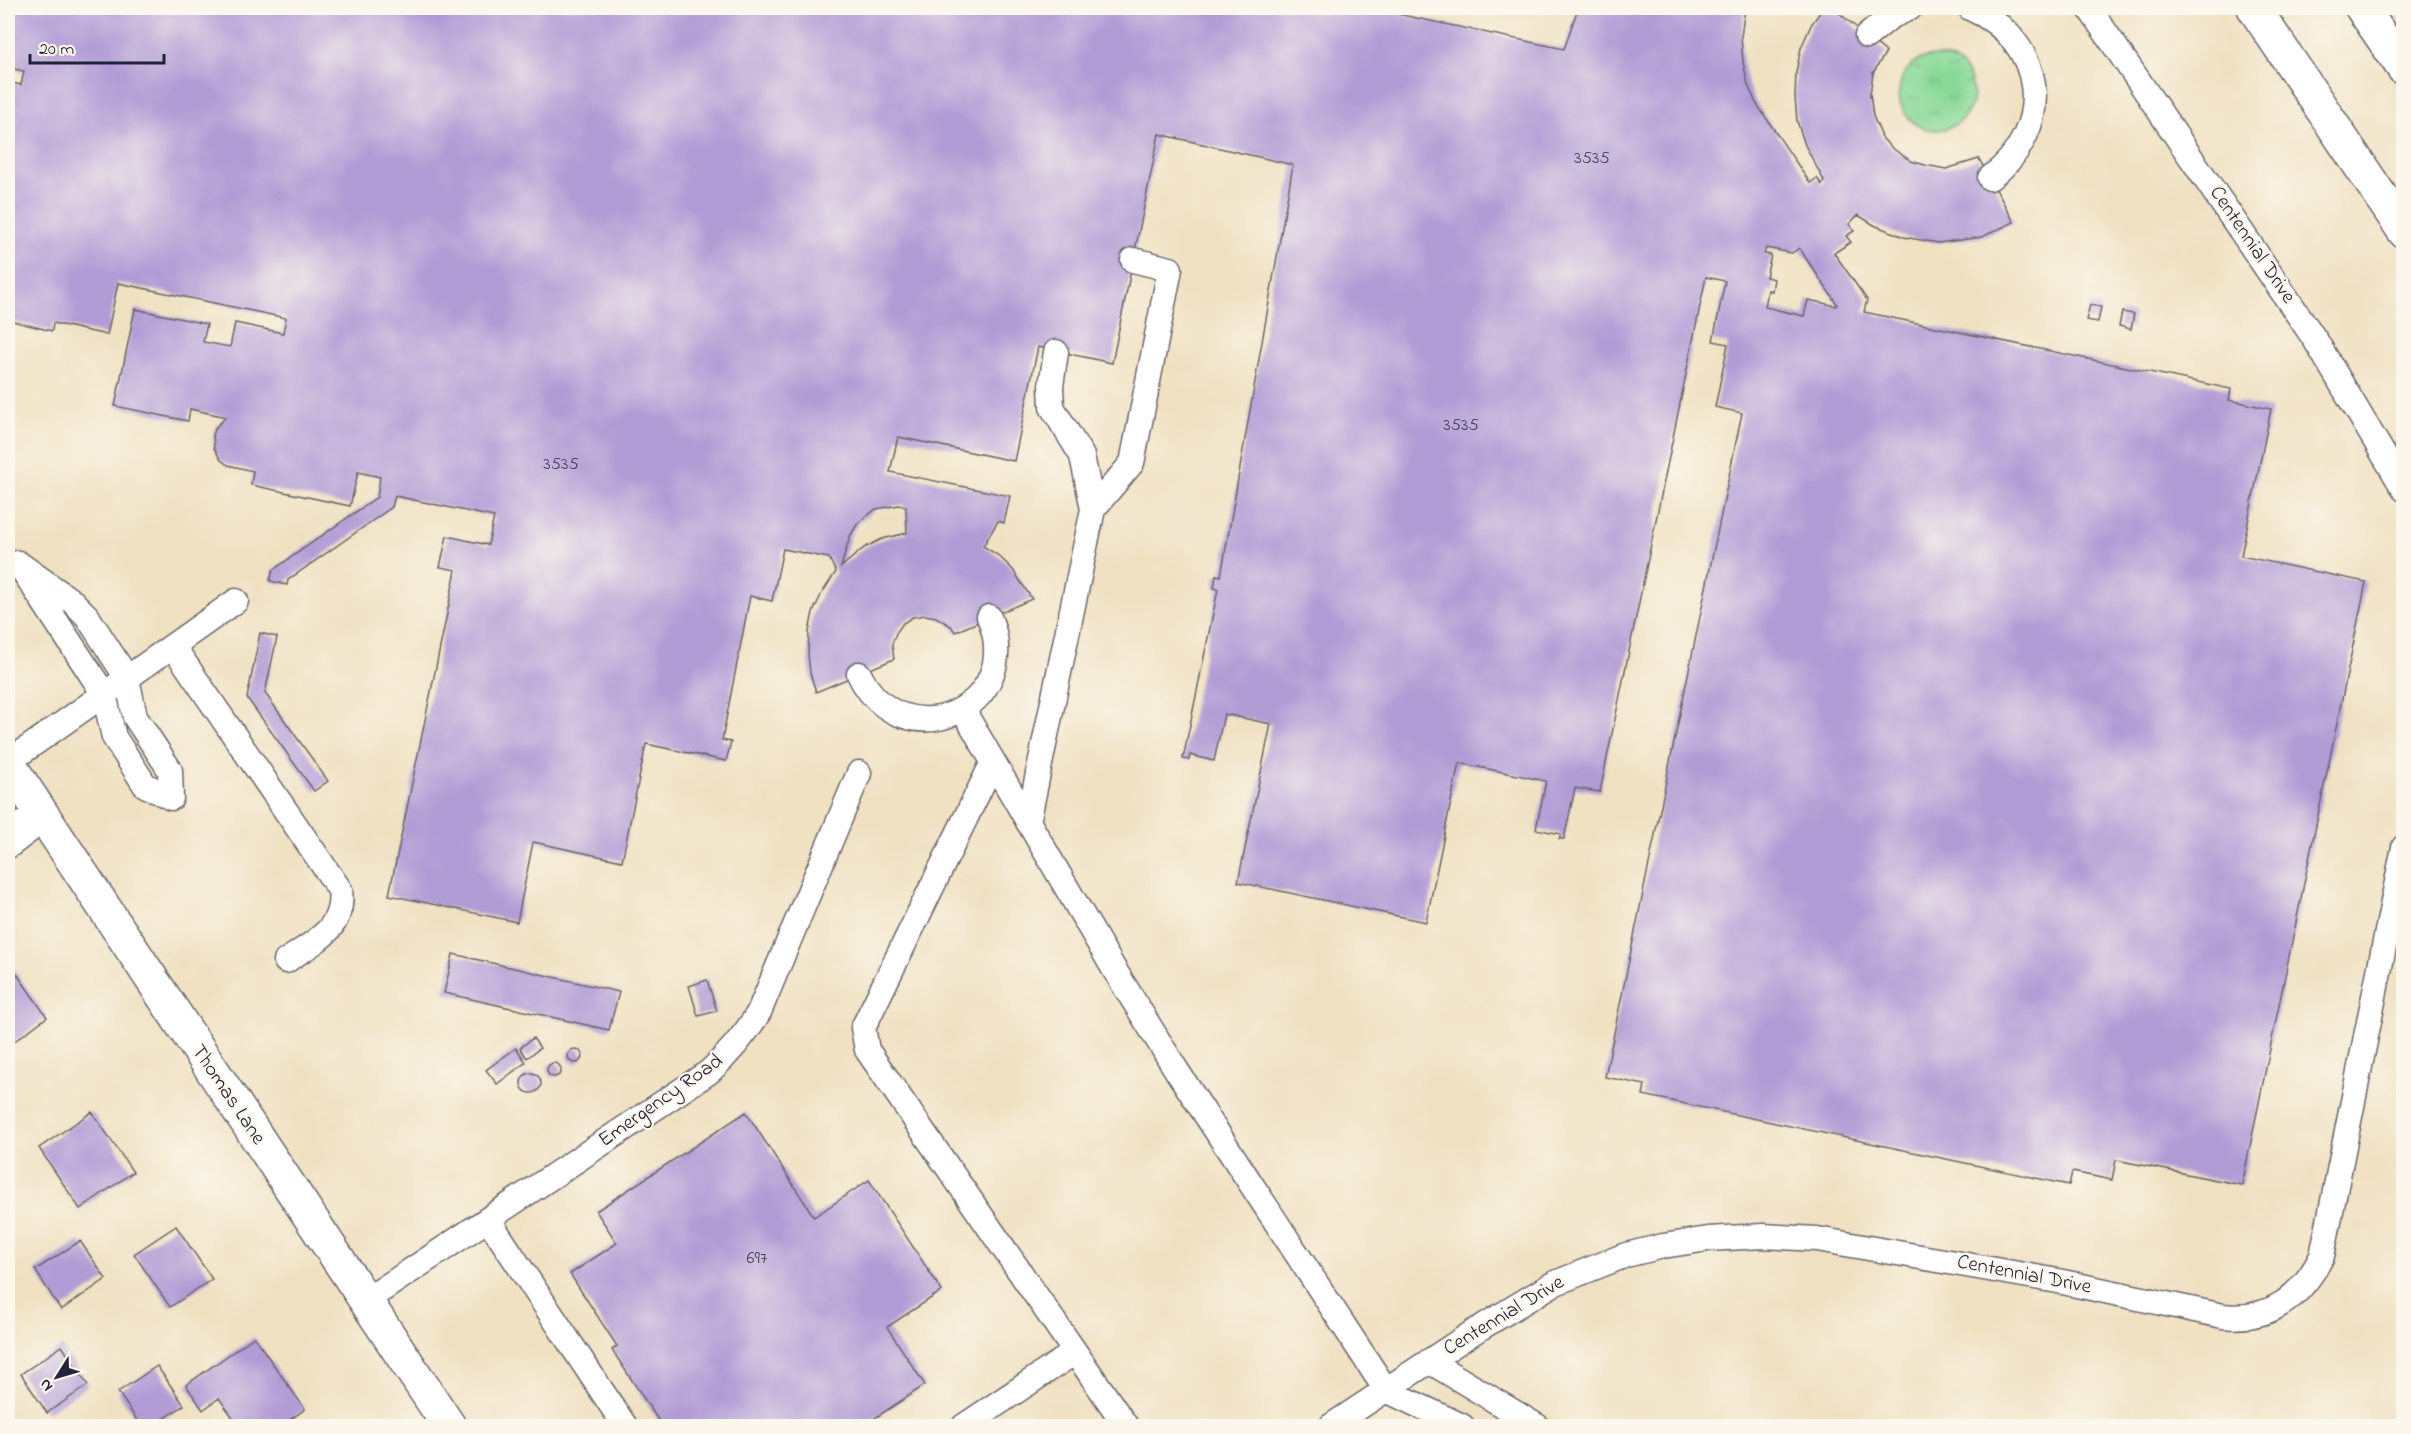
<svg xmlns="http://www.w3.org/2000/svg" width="2411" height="1434" viewBox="0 0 2411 1434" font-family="'Indie Flower',sans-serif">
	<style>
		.grass { fill: url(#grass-tufts); stroke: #567e6a; stroke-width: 1.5 }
		.building { fill: #b29cd6; fill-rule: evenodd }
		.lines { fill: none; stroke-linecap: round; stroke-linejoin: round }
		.service-casing { stroke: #6a656a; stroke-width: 27 }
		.minor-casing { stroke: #6a656a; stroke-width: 36 }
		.secondary-casing { stroke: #6a656a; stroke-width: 36 }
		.service { stroke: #fff; stroke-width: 24 }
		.minor { stroke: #fff; stroke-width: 33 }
		.secondary { stroke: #fff; stroke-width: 33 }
		.labels { text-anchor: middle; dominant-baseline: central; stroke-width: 4.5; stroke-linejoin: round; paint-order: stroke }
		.number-label { font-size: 18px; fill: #464062 }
		.street-label { font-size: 21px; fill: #22223b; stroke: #fbf7ec }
	</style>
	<defs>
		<pattern id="grass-tufts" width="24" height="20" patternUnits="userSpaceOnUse" patternTransform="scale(1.5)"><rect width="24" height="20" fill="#8ad998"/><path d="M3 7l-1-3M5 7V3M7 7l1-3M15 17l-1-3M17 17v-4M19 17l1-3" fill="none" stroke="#77ba84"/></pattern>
	</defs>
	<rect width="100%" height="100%" fill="#fbf7ec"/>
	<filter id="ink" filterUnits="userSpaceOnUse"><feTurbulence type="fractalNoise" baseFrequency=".0167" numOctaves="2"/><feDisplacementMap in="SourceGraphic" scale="12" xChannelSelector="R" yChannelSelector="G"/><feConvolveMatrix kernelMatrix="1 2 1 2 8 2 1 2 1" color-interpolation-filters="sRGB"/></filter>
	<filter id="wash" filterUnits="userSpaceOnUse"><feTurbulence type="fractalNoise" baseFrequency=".008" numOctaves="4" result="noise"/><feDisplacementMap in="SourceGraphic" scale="24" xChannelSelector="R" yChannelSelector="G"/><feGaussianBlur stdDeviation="1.35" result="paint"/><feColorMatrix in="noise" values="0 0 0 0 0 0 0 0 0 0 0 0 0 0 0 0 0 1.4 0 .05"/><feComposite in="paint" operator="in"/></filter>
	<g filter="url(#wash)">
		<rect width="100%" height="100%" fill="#f0e1c2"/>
		<path class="grass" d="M1899 93a37 37 0 1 1 74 0a37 37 0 1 1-74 0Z"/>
		<g id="blocks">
			<path class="building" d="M8,8h1391l-2,6 167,35 14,-41h167l-4,29 2,25 5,23 8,18 54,80 7,-5 5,7 2,-4 -19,-36 -8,-24 -2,-24 1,-25 5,-24 10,-23 12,-17h10l53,44 -13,21 -3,21 3,22 10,23 9,9 19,13 14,4 21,4 33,-10 35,63 -32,15 -44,6 -34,-6 -30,-12 -16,-10 -9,9 5,7 -8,5 5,6 -17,11 33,47 -3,12 367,77 -2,11 42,9 -30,147 125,26 -124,603 -126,-25 -4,20 -40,-8 -3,13 -426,-90 2,-10 -40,-8 137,-664 -27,-6 13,-63 -15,-3 12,-60 -19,-4 -106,515 -25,-4 -11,51h-5l2,-5 -25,-5 10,-48 -87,-18 -33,159 -188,-40 33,-158 -47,-10 -10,47 -24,-6 -1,5 -6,-1 35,-170 -4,-1 2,-13 5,1 72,-411 -134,-31 -47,229 -74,-16 -24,114 -116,-24 -8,35 120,24 -6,27 -6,-2 -15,25 16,10 14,14 19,29 -77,33 -4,-6 -15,-9 -11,-2 -12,2 -10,6 -7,10 -4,11 2,15 -78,33 -6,-19 -2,-20 1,-21 4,-20 9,-19 14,-21 -7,-14 -46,-9 -11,52 -22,-5 -28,144 9,2 -5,19 -80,-17 -24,117 -89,-19 -16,80 -128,-27 67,-325 -16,-3 7,-31 41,9 6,-28 -99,-21 -3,11 -104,73 -1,5 -17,-4 3,-11 104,-73 3,-20 -22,-5 -8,34 -99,-21 2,-14 -25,-6 -7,-5 -7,-12 -1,-13 3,-8 10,-10 -36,-8 -2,12 -73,-15 20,-97 72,15 -4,18 27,5 5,-24 48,10 3,-15 -168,-35 -11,52 -54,-12 -1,8 -44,-11v-238l13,3 3,-14 -16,-3zM1766,248l26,5 7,-5 38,56 -1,2 -28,-6 -4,16 -39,-9 3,-17 4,1 2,-12 -8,-2 5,-22 -7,-1zM900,505l6,2 1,26 -25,6 -18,9 -23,19 9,-31 8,-13 18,-14z
				M2090,305l11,2 -3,15 -12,-2z
				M2122,312l12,2 -3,15 -12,-3z
				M260,633l17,4 -12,56 63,88 -14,10 -67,-93z
				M453,954l166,38 -10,38 -165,-37z
				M10,964l37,53 -39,29v-80z
				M707,980l10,31 -19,5 -9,-30z
				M533,1038l7,10 -13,10 -7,-10z
				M516,1048l10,14 -29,22 -11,-14z
				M568 1056a7 7 0 1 1 14 0a7 7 0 1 1-14 0Z
				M547 1070a7 7 0 1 1 14 0a7 7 0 1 1-14 0Z
				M521 1083a10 10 0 1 1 20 0a10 10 0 1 1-20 0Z
				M92,1112l41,60 -53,37 -41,-61z
				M746,1112l68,105 55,-37 73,111 -55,36 38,58 -53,35 4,6h-214l-50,-76 5,-4 -47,-72 47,-31 -21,-32z
				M176,1226l36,53 -42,28 -36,-53z
				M80,1241l26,38 -45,31 -26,-40z
				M254,1337l51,72 -24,17h-42l-20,-28 -16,12 -17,-25z
				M62,1346l26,39 -41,28 -26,-39z
				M157,1366l27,39 -31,21h-12l-23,-34z"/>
		</g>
	</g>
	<g filter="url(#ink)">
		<use href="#blocks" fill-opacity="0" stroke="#6a656a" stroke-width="1.5"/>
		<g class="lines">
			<g class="service-casing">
				<path id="service" d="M1970,8c76,33 86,120 20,170
					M2089,8l227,333 88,148
					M1867,36l23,-19 20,-9
					M1093,509l39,-46 38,-194 -37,-9
					M18,563l55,39 14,14 40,62 8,39 35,53 1,28 -26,-13 -31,-48 -10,-43z
					M173,646l167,244c5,39 -25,51 -54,71
					M859,674c43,89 168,34 130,-57
					M963,710l151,259 63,102 209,319 76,36
					M8,762l228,-161
					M993,762l-130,266 4,22 259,376
					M1028,822l65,-313 -11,-53 -30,-49 -1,-21 5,-34
					M488,1219l137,207
					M365,1301l344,-229c20,-18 36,-37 50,-60l100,-239
					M1429,1361l108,65
					M964,1426l111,-74
					M1331,1426l141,-93 81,-49 73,-29 37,-9 45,-7 55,-3 54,3 241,42 165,35c48,5 78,-19 99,-60l82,-409"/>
			</g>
			<g class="minor-casing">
				<path id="minor" d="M8,763l441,663
					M8,841l34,-26"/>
			</g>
			<g class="secondary-casing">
				<path id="secondary" d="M2254,8l150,223
					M2362,8l42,61"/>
			</g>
			<use href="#service" class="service"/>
			<use href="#minor" class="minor"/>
			<use href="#secondary" class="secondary"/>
		</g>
	</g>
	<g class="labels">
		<g class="number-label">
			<text x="1592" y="159">3535</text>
			<text x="1461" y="426">3535</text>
			<text x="561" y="465">3535</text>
			<text x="757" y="1259">697</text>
		</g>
		<g class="street-label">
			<text transform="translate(2252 245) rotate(56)">Centennial Drive</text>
			<text transform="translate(228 1095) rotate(56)">Thomas Lane</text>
			<text transform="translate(661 1101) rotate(-35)">Emergency Road</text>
			<text transform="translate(2024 1275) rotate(11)">Centennial Drive</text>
			<text transform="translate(1504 1316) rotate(-31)">Centennial Drive</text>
		</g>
	</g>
	<rect width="2411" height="1434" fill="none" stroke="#fbf7ec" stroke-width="30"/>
	<g transform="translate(57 1377) rotate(233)" stroke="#fbf7ec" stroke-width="4.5" paint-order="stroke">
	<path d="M0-4.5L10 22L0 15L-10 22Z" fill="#22223b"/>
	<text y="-9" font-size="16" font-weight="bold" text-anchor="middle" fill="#22223b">N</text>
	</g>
	<path d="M30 54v9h134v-9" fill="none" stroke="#22223b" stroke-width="3"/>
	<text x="39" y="54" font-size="18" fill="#22223b" stroke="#fbf7ec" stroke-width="4.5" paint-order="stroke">20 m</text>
</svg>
